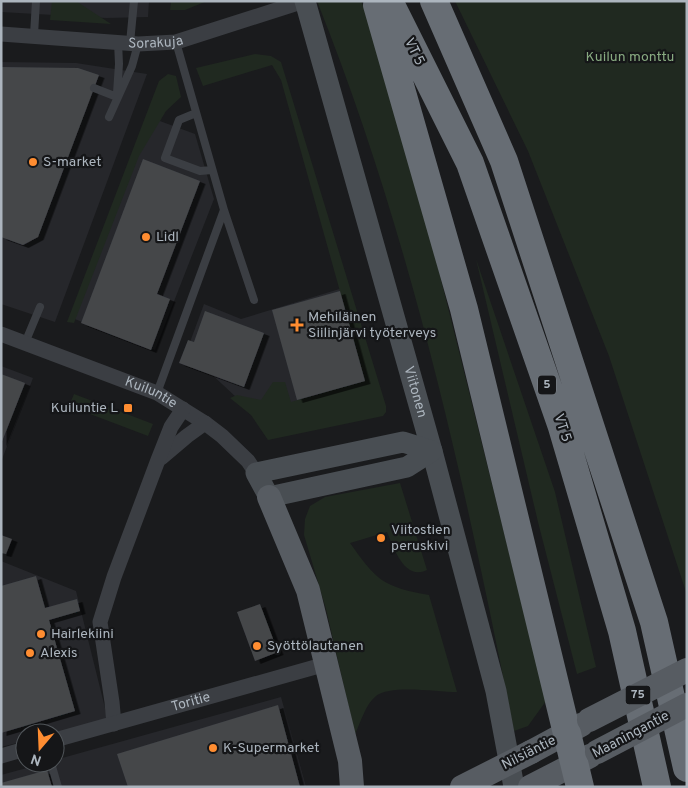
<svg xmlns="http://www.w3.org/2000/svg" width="688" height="788" viewBox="0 0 688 788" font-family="Overpass,sans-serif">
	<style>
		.built { fill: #26272b }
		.green { fill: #202920 }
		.building { fill: #44464a; filter: url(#shadow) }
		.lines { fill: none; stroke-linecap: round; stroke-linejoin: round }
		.lane { stroke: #3b3e43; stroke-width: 8 }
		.street { stroke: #3b3e43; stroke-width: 15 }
		.secondary { stroke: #494e53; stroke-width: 21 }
		.primary { stroke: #575c62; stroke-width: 24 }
		.highway { stroke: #676d74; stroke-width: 28 }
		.primary-bridge { stroke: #575c62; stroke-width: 24 }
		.poi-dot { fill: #ff8d31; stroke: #151618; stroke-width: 2 }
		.labels { text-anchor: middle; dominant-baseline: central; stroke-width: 4.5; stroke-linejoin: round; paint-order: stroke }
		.shield { fill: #151618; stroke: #7f858c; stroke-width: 1 }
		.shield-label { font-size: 12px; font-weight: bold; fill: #acb5be }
		.street-label { font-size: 14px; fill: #acb5be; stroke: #151618 }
		.park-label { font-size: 14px; fill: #88aa81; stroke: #151618 }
		.poi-label { font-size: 14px; fill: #acb5be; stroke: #151618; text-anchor: start }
	</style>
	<defs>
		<filter id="shadow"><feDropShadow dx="5.5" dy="3" stdDeviation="0" flood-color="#0009"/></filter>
	</defs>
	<rect width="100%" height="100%" fill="#1a1b1d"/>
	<path class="built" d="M1,1h148l-1,16 -42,1 -105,-6z
		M1,62l75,1 71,11 -92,248 -54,-18z
		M149,117l46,17 19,65 -59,151 -83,-32z
		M346,287l27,108 -106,31 -60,-56 -24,-9 21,-57 37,15z
		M1,366l32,12 -32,84z
		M1,561l75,30 32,129 -53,13h-30v8l-24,6z
		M281,697l25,90h-305v-12l44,-12h10v-3z"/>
	<path class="green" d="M52,1h24l35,23 -61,-4z
		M171,1h36l-22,9h-15z
		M317,1h44l11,26 35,116 139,558 -18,25 -14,5c-49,-247 -103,-495 -197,-730z
		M455,1h232v594l-78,-239 -81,-205z
		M255,54l16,2 10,6 105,344v6l-3,4 -115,24 -17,-25 -21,-17 7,-3 24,5 12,-18h12l6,20 74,-21 -84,-301 -9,-15 -69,21 -7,-18z
		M168,74l8,2 5,21 -15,14 -27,45 -65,167 -7,-1 92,-241z
		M476,259l79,233 41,175 -19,7 -39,-152z
		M74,394l79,30 -5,12 -79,-30z
		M400,483l27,87c-23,11 -33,-22 -40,-38l-37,11c26,37 33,44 79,52l28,97c-19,0 -67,-8 -81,4 -11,9 -15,26 -21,38l-29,-125 -22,-74 1,-16 5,-13 15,-9z"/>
	<path class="building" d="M1,67l77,1 21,7 -61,162 -15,8 -22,-8z
		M143,159l57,22 -43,113 13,5 -19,51 -70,-27z
		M340,291l25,90 -68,19 -25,-90z
		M205,311l59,22 -20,54 -65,-24 9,-23 6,2z
		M1,374l24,9 -24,61z
		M1,535l11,4 -6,15 -5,-1z
		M36,576l9,32 32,-9 3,12 -31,9 26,91 -74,22v-147z
		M260,604l18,48 -23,9 -18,-49z
		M278,705l22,82h-172l-11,-33z
		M47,770l5,17h-51v-4z"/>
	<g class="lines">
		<path class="lane" d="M34,35l2,-34
			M130,43l4,-42
			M94,88l23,9
			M117,93l2,-29 -1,-22
			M196,113l-17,7 -14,38 35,13 12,-1
			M109,117l23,-51 6,-22
			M224,210l30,90
			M25,343l15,-36
			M157,393l67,-183 -48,-168
			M51,763l7,24"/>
		<g class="street">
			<path id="s1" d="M1,34l137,10 38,-2 128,-41"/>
			<path id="s2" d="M1,334l156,59 48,30 17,13 26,25 8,12"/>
			<path d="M161,458l26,-22 18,-13"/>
			<path d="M114,724l-2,-22 -12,-80 14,-45 44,-117 13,-33 12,-18"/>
			<path id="s3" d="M55,740l271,-76"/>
			<path d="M1,756l24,-7"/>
		</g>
		<g class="secondary">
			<path id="s4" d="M305,1l127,450 64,240 18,96"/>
			<path d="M403,442l29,9 -25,16 -138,30 -13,-24z"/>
		</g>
		<path class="primary" d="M269,497l39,93 42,171 2,26
			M531,752l50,-27
			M530,787l60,-31"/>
		<path class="highway" d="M389,1l81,162 92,264 60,204 35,156
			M434,1l70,160 150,461 33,146
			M377,5l87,304 116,478"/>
		<path class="primary-bridge" d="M589,720l98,-50
			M597,752l90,-47
			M462,787l69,-35"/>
	</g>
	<g class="poi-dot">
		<circle cx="33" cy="162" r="5"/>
		<circle cx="146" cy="237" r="5"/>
		<path d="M294.5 317.5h5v5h5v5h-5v5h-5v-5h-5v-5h5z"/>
		<rect x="123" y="403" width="10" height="10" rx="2.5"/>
		<circle cx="381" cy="538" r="5"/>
		<circle cx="41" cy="634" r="5"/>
		<circle cx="257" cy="646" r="5"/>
		<circle cx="30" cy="653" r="5"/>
		<circle cx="213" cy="748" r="5"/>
	</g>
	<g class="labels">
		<g class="shield">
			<rect x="538" y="375.5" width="18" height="19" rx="4"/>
			<rect x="625.5" y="685.5" width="25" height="19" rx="4"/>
		</g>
		<g class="shield-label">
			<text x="547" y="385">5</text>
			<text x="638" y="695">75</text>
		</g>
		<g class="street-label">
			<text stroke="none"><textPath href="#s1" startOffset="155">Sorakuja</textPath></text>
			<text transform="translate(414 52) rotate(64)">VT 5</text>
			<text stroke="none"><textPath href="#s4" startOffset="406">Viitonen</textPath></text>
			<text stroke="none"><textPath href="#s2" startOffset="161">Kuiluntie</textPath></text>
			<text transform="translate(562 428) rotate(72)">VT 5</text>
			<text stroke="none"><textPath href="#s3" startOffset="141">Toritie</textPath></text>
			<text transform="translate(631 735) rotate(-28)">Maaningantie</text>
			<text transform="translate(529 753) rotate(-27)">Nilsiäntie</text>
		</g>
		<g class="park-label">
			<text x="630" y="57">Kuilun monttu</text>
		</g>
		<g class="poi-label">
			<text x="43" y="162">S-market</text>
			<text x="156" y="237">Lidl</text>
			<text x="308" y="317">Mehiläinen<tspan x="308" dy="16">Siilinjärvi työterveys</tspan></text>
			<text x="118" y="408" text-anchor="end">Kuiluntie L</text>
			<text x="391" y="530">Viitostien<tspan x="391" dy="16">peruskivi</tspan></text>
			<text x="51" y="634">Hairlekiini</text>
			<text x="267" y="646">Syöttölautanen</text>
			<text x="40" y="653">Alexis</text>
			<text x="223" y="748">K-Supermarket</text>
		</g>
	</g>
	<rect width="688" height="788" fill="none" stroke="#acb5be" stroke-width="5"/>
	<g transform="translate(40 748) rotate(199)"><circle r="24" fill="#151618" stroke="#51565a"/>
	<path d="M0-4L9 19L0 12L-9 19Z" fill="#ff8d31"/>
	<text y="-8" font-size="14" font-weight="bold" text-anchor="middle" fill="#acb5be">N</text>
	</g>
</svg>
